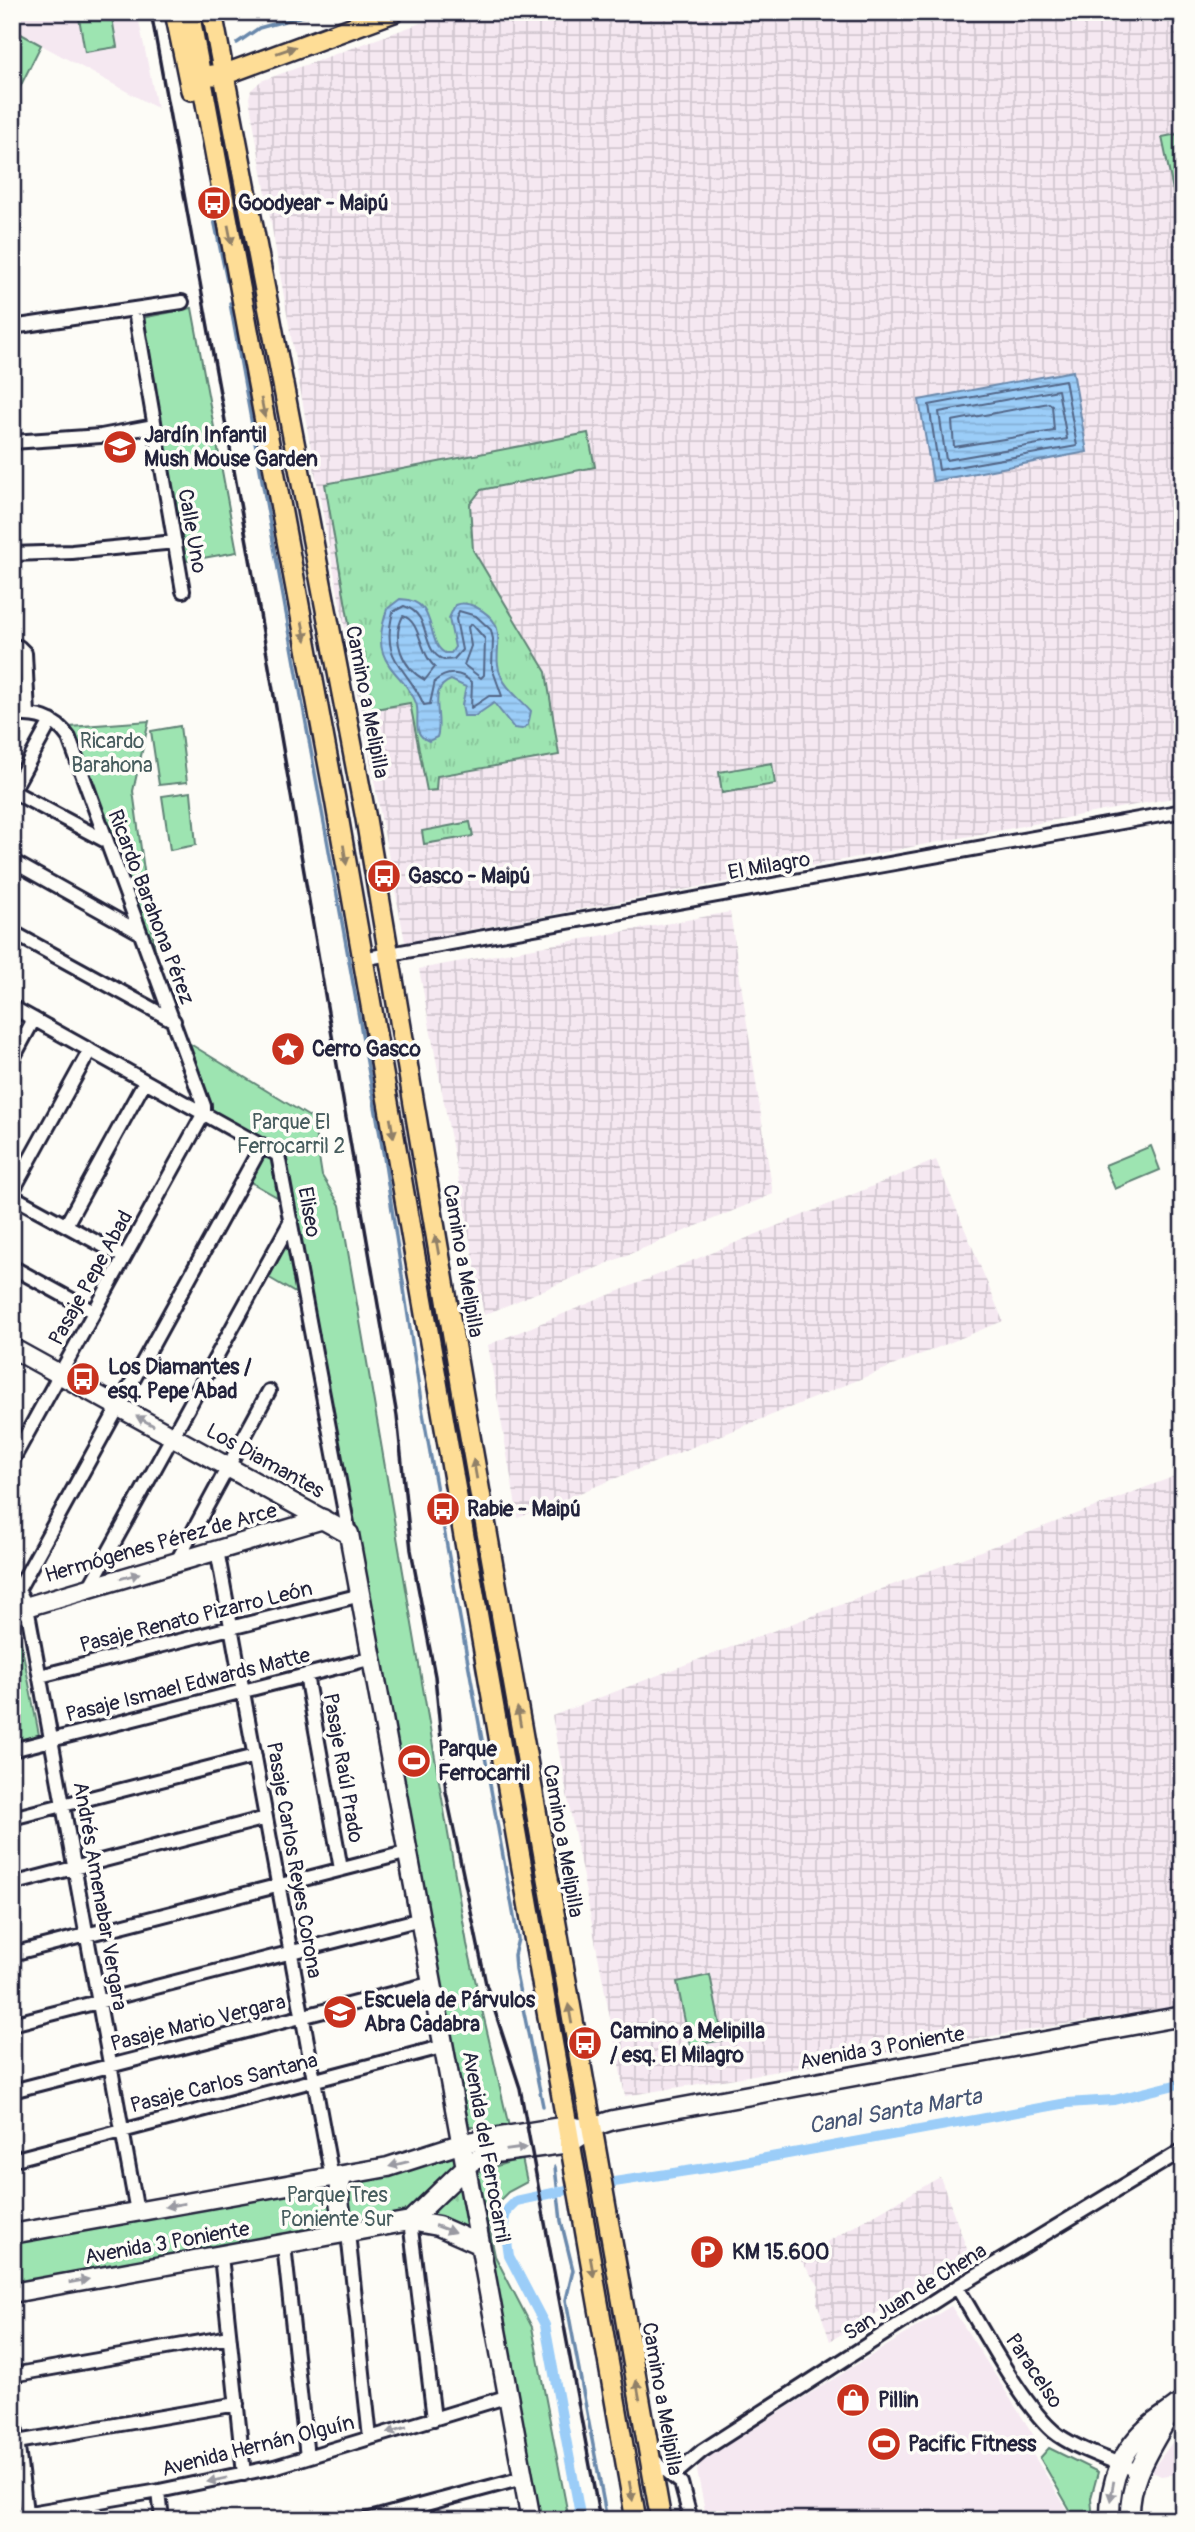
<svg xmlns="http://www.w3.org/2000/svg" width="1195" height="2532" viewBox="0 0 1195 2532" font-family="Pangolin,sans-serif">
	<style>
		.built { fill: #f5e8f1 }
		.industrial { fill: url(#industrial-grid) }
		.grass { fill: url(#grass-tufts); stroke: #608376; stroke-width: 2 }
		.park { fill: #9de4b1; stroke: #608376; stroke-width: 2 }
		.water { fill: url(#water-rules); stroke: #6b89ac; stroke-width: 2 }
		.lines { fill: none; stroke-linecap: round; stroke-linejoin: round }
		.shore { stroke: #526687; stroke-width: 2 }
		.stream { stroke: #6b89ac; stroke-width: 3.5 }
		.canal { stroke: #9bcdf8; stroke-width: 10 }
		.street-casing { stroke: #22223b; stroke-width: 18 }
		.secondary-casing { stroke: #22223b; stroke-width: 23 }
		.primary-casing { stroke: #22223b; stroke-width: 24 }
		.street { stroke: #fdfcf7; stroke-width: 12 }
		.secondary { stroke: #fdfcf7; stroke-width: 18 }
		.primary { stroke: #fedd96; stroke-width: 19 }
		.rail { stroke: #22223b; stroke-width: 3.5 }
		.oneway { fill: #908068 }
		.oneway2 { fill: #9a9aa2 }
		.labels { text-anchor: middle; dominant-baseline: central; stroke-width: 7; stroke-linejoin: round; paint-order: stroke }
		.poi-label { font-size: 21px; font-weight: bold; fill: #22223b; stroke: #fdfcf7; text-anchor: start }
		.street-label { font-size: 21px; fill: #22223b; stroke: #fdfcf7 }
		.park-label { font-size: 21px; fill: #475c5e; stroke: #fdfcf7 }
		.water-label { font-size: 23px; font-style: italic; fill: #465574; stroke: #fdfcf7 }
	</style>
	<defs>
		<pattern id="industrial-grid" width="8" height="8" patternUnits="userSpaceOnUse" patternTransform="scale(1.75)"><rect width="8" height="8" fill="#f5e8f1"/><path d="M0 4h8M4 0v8" fill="none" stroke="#d2c7d0"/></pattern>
		<pattern id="grass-tufts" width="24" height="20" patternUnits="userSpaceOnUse" patternTransform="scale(1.75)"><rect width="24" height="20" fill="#9de4b1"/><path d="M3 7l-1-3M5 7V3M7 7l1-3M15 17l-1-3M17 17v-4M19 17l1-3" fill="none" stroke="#87c399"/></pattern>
		<pattern id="water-rules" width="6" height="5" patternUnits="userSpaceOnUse" patternTransform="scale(1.75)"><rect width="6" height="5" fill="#9bcdf8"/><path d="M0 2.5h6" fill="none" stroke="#85b0d6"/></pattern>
	</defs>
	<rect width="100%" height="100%" fill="#fdfcf7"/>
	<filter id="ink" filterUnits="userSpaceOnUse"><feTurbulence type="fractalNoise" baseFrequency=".0143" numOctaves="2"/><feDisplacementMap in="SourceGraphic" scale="14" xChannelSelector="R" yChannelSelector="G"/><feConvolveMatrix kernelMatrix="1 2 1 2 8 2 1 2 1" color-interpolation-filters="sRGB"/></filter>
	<g filter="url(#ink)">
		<path class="built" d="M12,12h125l20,96 -145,-79z
			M951,2306l87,136 -9,6 45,72h-367l-10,-49 6,-11z
			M1183,2428v45l-22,3 -10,-5z"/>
		<path class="industrial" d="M451,12h732v784l-778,146 -91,-475 -65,-369 2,-8 10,-9z
			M730,912l43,282 -289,121 -65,-346z
			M936,1160l67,161 -485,197 -30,-173z
			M1183,1473v532l-558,91 -73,-380z
			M940,2177l30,80 -140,84 -13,-39 2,-16 -20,-28z"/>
		<path class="grass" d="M588,433l7,34 -114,23 -11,14 3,46 73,122 13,83 -122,21 -1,14 -9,1 -17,-88 -46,8 -39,-227z
			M772,763l3,21 -53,9 -3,-21z
			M470,822l3,14 -49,8 -2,-13z
			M461,2181l7,46 -5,3 -37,-12z"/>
		<path class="park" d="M78,12h33l6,35 -32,5z
			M12,29l29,16 -29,58z
			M1183,133v65l-8,2 -13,-63z
			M192,308l45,244 -51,9 -44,-243z
			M149,721l-16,70 23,166 -86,-230z
			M180,726l7,56 -28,3 -8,-54z
			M191,792l5,53 -26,5 -8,-54z
			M187,1042l126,77 9,57 18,29 127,739 42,183h-40l-185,-969 -74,-45z
			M1151,1146l9,24 -45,19 -10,-24z
			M261,1153l12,7 6,38 -32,-18z
			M288,1238l9,56 -31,-18z
			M18,1627l21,108 -27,7v-113z
			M710,1975l13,65 -33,6 -13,-64z
			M455,2150l3,16 -45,48 -401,73v-47l375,-67 44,-10z
			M522,2158l5,24 -19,10 -12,12 -7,22 6,30 37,71 37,193h-31l-63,-347z
			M1049,2448l49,24 -7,26 2,22h-17l-36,-62z"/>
		<path class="water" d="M1073,371l14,81 -154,29 -14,-81z
			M400,599c40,1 24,42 45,54h6l4,-6 -6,-29 6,-13c7,-3 13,-2 21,2 39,20 12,44 26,71 6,13 20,22 29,33l-3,14 -6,4 -8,-1 -20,-25 -19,13h-11l-2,-11 4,-18 -15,-7c-25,9 -7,38 -14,57l-8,4c-19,-7 -8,-24 -13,-38 -7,-20 -27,-31 -33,-50 -5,-14 0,-30 4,-44z"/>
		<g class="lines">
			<path class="shore" d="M1065,380l12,66 -138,24 -10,-65z
				M1058,390l9,49 -121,21 -7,-48z
				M1049,403l3,2 2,26 -100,16 -2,-26z
				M404,606c29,9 15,44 40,54l10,-1 8,-9 -6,-31 3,-8 17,5 15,14 2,9 -1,29 10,28h-13l-18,12 1,-25c-11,-12 -25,-12 -37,-2l-5,23 -6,1c-18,-41 -44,-42 -31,-93z
				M403,616c18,5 16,37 32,51l-10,13c-23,-12 -34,-41 -22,-64z
				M472,624l13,15 -1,36 -3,3 -17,-13 7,-19 -3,-19z"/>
			<path class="stream" d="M237,43l22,-15 58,-16
				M212,210l15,71
				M230,303l119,658 35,196 38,251 96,531 -4,16 1,14 28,137
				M555,2167l6,54 12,49 -7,30 41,220"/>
			<path class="canal" d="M614,2182l119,-18 334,-61 47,-3 69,-17
				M567,2190l-51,11 -9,9 -3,11 5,35 36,69 36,195"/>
			<g class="street-casing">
				<path id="street" d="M135,311l48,280
					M12,327l170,-25
					M12,442l89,-6 53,-10
					M12,554l60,-2 103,-10
					M12,647h7l6,6 3,61
					M12,715c24,-1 43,2 57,23l135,368v7
					M12,791l92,49
					M12,792l39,-71
					M12,861l127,71
					M12,932l162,89
					M362,959l821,-148
					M12,1007l266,148 71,379
					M12,1060l22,-41
					M12,1192l78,-142
					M12,1196l112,61
					M66,1225l79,-144
					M12,1267l82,45
					M12,1461l192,-348
					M217,1550l115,628
					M176,1563l93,-172
					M89,1588l202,-367
					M306,1675l35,194
					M40,1676l321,-81
					M12,1750l361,-92
					M12,1818l243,-62
					M12,1884l254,-66
					M12,1954l397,-102
					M12,2024l409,-105
					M12,2091l421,-108
					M12,2160l433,-114
					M137,2212l-110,-605 -9,-17 244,-445
					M410,2221l24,198
					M348,2233l22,205
					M284,2245l23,212
					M221,2256l23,218
					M957,2287c23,38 68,124 101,148 23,16 54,25 79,36
					M12,2375l217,-38
					M12,2400l15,120
					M17,2442l220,-38
					M650,2457l31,26 10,37
					M674,2475l28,-24 255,-164 226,-137
					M159,2491l3,29
					M94,2503l2,17
					M12,2516l147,-25 115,-24 235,-71
					M366,2520l157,-42"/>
			</g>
			<g class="secondary-casing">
				<path id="secondary" d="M12,1348l337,186 182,986
					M12,1611l311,-92
					M342,2176c-5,19 -4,41 9,56
					M410,2221l28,5 41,18
					M12,2234l376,-67 75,-24 104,-17 13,2
					M12,2293l398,-72 62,-60 23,-8 75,-10 28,-18 15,-5 570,-104
					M1110,2520c-1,-38 12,-72 42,-96 10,-8 21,-14 31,-23
					M1130,2520c-2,-41 19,-69 38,-103"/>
			</g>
			<g class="primary-casing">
				<path id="primary" d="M175,12l16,78
					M189,12l146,787 301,1721
					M212,12l154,807 101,600 194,1101
					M211,75h12l171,-63"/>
			</g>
			<use href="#street" class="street"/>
			<use href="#secondary" class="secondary"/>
			<use href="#primary" class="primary"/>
			<path class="rail" d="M151,12l109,602 137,802 14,134 24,126 11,116 40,192 34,104 80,432"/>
		</g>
		<defs><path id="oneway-solid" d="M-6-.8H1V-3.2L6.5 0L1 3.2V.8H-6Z" transform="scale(1.75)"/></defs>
		<g class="oneway">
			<use href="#oneway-solid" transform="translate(286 50) rotate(-19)"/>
			<use href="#oneway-solid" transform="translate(230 235) rotate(79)"/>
			<use href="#oneway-solid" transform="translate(263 408) rotate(79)"/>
			<use href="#oneway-solid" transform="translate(304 631) rotate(79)"/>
			<use href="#oneway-solid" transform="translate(345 855) rotate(81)"/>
			<use href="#oneway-solid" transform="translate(392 1128) rotate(80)"/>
			<use href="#oneway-solid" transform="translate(437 1245) rotate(-100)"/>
			<use href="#oneway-solid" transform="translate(475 1469) rotate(-100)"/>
			<use href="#oneway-solid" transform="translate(519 1717) rotate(-100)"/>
			<use href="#oneway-solid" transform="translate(570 2014) rotate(-100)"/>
			<use href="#oneway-solid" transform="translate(592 2267) rotate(80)"/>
			<use href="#oneway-solid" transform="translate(638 2390) rotate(-100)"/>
			<use href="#oneway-solid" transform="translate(631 2491) rotate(80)"/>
		</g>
		<g class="oneway2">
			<use href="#oneway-solid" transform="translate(145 1421) rotate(-151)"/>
			<use href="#oneway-solid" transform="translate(130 1576) rotate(-16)"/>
			<use href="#oneway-solid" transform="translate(516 2149) rotate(-8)"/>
			<use href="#oneway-solid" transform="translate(399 2164) rotate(165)"/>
			<use href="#oneway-solid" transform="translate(175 2205) rotate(170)"/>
			<use href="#oneway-solid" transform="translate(445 2229) rotate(20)"/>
			<use href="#oneway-solid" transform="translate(79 2281) rotate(-10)"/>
			<use href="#oneway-solid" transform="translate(397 2430) rotate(163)"/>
			<use href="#oneway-solid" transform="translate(217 2480) rotate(168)"/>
			<use href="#oneway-solid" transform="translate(1112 2491) rotate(100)"/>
		</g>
	</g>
	<defs>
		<g id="bus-disc" transform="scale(1.75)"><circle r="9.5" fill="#c8321e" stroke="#fdfcf7"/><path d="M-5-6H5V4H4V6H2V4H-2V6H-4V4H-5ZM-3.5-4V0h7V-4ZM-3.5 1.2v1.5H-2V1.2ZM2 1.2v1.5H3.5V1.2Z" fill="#fff"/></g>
		<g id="school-disc" transform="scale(1.75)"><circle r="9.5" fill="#c8321e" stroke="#fdfcf7"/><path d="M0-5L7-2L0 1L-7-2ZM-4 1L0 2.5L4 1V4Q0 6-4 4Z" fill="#fff"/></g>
		<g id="sight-disc" transform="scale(1.75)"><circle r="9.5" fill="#c8321e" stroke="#fdfcf7"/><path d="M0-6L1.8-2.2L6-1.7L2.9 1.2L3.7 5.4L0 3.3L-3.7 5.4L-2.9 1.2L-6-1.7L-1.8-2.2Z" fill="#fff"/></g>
		<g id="stadium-disc" transform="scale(1.75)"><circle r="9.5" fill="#c8321e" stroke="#fdfcf7"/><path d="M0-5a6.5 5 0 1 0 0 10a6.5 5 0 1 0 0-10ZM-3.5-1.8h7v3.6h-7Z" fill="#fff"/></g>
		<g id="parking-disc" transform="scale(1.75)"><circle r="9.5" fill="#c8321e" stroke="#fdfcf7"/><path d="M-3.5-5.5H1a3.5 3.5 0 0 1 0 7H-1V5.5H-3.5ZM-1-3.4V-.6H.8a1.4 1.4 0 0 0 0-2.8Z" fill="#fff"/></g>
		<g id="shop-disc" transform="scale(1.75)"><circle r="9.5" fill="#c8321e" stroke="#fdfcf7"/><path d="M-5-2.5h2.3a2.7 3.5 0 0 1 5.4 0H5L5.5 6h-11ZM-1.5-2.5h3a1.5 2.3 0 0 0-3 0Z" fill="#fff"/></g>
	</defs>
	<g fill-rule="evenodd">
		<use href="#bus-disc" x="214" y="203"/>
		<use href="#school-disc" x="120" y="447"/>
		<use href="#bus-disc" x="384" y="876"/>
		<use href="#sight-disc" x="288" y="1049"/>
		<use href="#bus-disc" x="83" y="1379"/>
		<use href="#bus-disc" x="443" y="1509"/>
		<use href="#stadium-disc" x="414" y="1761"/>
		<use href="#school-disc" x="340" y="2012"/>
		<use href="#bus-disc" x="585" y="2043"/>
		<use href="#parking-disc" x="707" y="2252"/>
		<use href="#shop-disc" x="853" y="2400"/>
		<use href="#stadium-disc" x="884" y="2444"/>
	</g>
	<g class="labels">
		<g class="poi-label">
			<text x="238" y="203">Goodyear - Maipú</text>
			<text x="144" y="435">Jardín Infantil<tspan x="144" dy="24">Mush Mouse Garden</tspan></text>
			<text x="408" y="876">Gasco - Maipú</text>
			<text x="312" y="1049">Cerro Gasco</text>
			<text x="108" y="1367">Los Diamantes /<tspan x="108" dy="24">esq. Pepe Abad</tspan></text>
			<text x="467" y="1509">Rabie - Maipú</text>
			<text x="438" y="1749">Parque<tspan x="438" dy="24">Ferrocarril</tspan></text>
			<text x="364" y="2000">Escuela de Párvulos<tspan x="364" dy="24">Abra Cadabra</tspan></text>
			<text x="610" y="2031">Camino a Melipilla<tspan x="610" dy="24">/ esq. El Milagro</tspan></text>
			<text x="732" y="2252">KM 15.600</text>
			<text x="878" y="2400">Pillin</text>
			<text x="908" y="2444">Pacific Fitness</text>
		</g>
		<g class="street-label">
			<text transform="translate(192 531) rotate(80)">Calle Uno</text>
			<text transform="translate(367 702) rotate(79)">Camino a Melipilla</text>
			<text transform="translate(769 866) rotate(-10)">El Milagro</text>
			<text transform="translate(151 907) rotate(69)">Ricardo Barahona Pérez</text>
			<text transform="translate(309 1212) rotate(80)">Eliseo</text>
			<text transform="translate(463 1261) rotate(80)">Camino a Melipilla</text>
			<text transform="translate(91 1278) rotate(-61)">Pasaje Pepe Abad</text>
			<text transform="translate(265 1461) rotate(29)">Los Diamantes</text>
			<text transform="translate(161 1543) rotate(-16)">Hermógenes Pérez de Arce</text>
			<text transform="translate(196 1617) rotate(-14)">Pasaje Renato Pizarro León</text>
			<text transform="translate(188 1685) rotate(-14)">Pasaje Ismael Edwards Matte</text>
			<text transform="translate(343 1768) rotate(80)">Pasaje Raúl Prado</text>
			<text transform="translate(563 1841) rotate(80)">Camino a Melipilla</text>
			<text transform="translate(294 1860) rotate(80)">Pasaje Carlos Reyes Corona</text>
			<text transform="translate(100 1896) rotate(80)">Andrés Amenabar Vergara</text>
			<text transform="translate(198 2023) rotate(-14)">Pasaje Mario Vergara</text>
			<text transform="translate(882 2048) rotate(-10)">Avenida 3 Poniente</text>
			<text transform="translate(224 2083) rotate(-14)">Pasaje Carlos Santana</text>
			<text transform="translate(486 2147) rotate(80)">Avenida del Ferrocarril</text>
			<text transform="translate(167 2243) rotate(-10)">Avenida 3 Poniente</text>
			<text transform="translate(915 2292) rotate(-32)">San Juan de Chena</text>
			<text transform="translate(1034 2371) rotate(56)">Paracelso</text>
			<text transform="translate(662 2399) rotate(80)">Camino a Melipilla</text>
			<text transform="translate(258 2446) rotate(-14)">Avenida Hernán Olguín</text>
		</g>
		<g class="park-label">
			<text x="112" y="741">Ricardo<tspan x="112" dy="24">Barahona</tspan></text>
			<text x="291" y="1122">Parque El<tspan x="291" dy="24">Ferrocarril 2</tspan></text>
			<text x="337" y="2195">Parque Tres<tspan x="337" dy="24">Poniente Sur</tspan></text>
		</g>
		<g class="water-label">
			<text transform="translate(895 2111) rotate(-10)">Canal Santa Marta</text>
		</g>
	</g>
	<rect width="1195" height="2532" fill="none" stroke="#fdfcf7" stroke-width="42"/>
	<rect x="21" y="21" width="1153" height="2490" fill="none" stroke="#22223b" stroke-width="2.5" filter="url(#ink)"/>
</svg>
